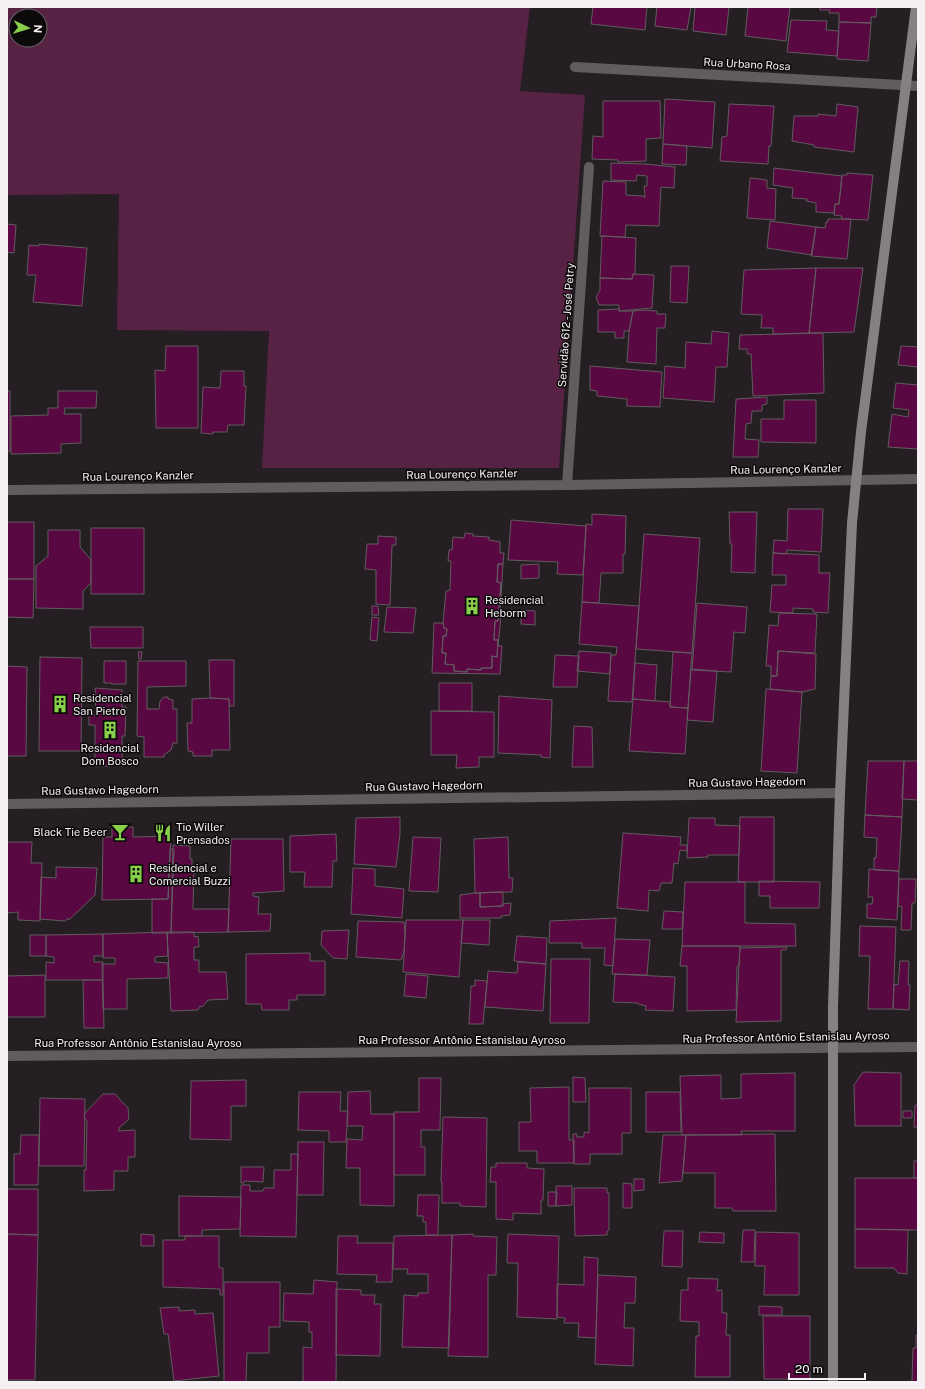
<svg xmlns="http://www.w3.org/2000/svg" width="925" height="1389" viewBox="0 0 925 1389" font-family="'Public Sans',sans-serif">
	<style>
		.green { fill: #582245; fill-rule: evenodd }
		.building { fill: #590842; stroke: #625b5f }
		.lines { fill: none; stroke-linecap: round; stroke-linejoin: round }
		.minor { stroke: #615d5f; stroke-width: 10 }
		.secondary { stroke: #858083; stroke-width: 10 }
		.labels { text-anchor: middle; dominant-baseline: central; stroke-width: 3; stroke-linejoin: round; paint-order: stroke }
		.street-label { font-size: 11px; fill: #f5f0f3; stroke: #0c090b }
		.poi-label { font-size: 11px; fill: #f5f0f3; stroke: #0c090b; text-anchor: start }
	</style>
	<rect width="100%" height="100%" fill="#251e22"/>
	<path class="green" d="M7,7h523l-10,84 65,4 -26,373h-297l7,-137 -152,-1 2,-136 -112,1zM16,16h24v24h-24z"/>
	<path class="building" d="M593,7h54l-2,23 -54,-6z
		M657,7h34l-4,23 -32,-4z
		M695,7h34l-3,28 -33,-4z
		M748,7h42l-4,34 -41,-5z
		M820,7h57l-1,10h-5v6l-32,-1v-9h-10l1,-3h-10z
		M791,20l36,1 -1,9 13,1 -2,25 -50,-4z
		M839,22l32,1 -3,38 -31,-2z
		M665,99l50,3 -3,46 -49,-4z
		M603,101h57l1,37 -15,1v22l-28,1v-2l-26,-1 1,-23 10,1z
		M729,104l45,2 -3,40h-2l-1,18 -48,-3 2,-24 5,-1z
		M837,104l21,3 -4,45 -40,-5v-2l-22,-4 2,-25h24v-2l18,2z
		M663,144l24,2 -1,19 -24,-1z
		M611,163l35,1 29,3 -1,21 -13,-1 -2,39 -33,-1 -1,12 -25,-1 3,-55 23,1v13l17,1v1h2l-1,-11h3v-10l-10,-1 -1,6 -25,-1z
		M774,168l68,8 -3,28h-4l-1,9 -18,-1v-9l-10,-2 1,-2 -15,-1 1,-10 -20,-3z
		M847,173l26,2 -5,45 -27,-1 1,-3 -8,-1 1,-11h4l3,-29h5z
		M750,178l17,2v8l9,1 -1,31 -28,-2z
		M828,219h23l-4,40 -36,-3 5,-29 9,1 1,-6h2z
		M770,221l46,6 -4,28 -45,-7z
		M7,224l9,1 -2,28 -7,-1z
		M602,236l34,2 -1,36h-2l-1,5 -32,-1z
		M39,244l48,4 -5,58 -49,-4 3,-27h-9l2,-30 10,1z
		M671,266h18l-2,37 -17,-1z
		M816,268l-7,65 -36,1v-6h-12l1,-13 -21,-1 3,-44z
		M816,268h47l-9,64 -45,1z
		M633,274l21,1 -2,33 -33,3v-6h-20l-3,-8 4,-7v-12l32,1z
		M619,309v2h14l-4,20h-5v7h-9v-6h-17v-22z
		M643,310l14,1v3h9l-1,14h-8l-1,36 -29,-2 2,-31 4,-20z
		M712,331l17,2 -2,34h-11l-2,35 -51,-4 2,-32 20,2 1,-26 25,2z
		M823,333l1,60 -71,3 -2,-42h-4v-5h-8l1,-14z
		M166,346h32v82h-42l-1,-58 10,1z
		M901,346l17,1v20l-20,-2z
		M590,366l72,6 -2,35 -33,-1v-7l-30,-3v-5l-7,-1z
		M221,371h23v15h2l-2,39h-16l-1,7h-14v2l-12,-1 2,-46 17,1z
		M896,383l22,2v64l-30,-2 4,-33 16,3 1,-7 -16,-2z
		M7,391h3v60h-3z
		M58,391h39l-1,17h-31l-1,6h17v29l-20,1v9l-50,1v-38l37,-1v-7h10z
		M767,397v7l-5,1v6h-10l-1,12 -5,1 -1,15 14,1 -1,17h-25l3,-58z
		M784,400h32v43l-55,-1v-23h23z
		M788,509h35l-2,43 -34,-2 -1,4 -13,-1 1,-13 13,1z
		M729,512h28l-2,61 -24,-1 1,-28h-2z
		M592,514l34,2 -1,38h-2v19h-22l-2,30 -17,-1 4,-78 6,1z
		M511,520l75,6 -3,49 -26,-1 1,-12 -50,-2z
		M7,522h27v57h-27z
		M91,528h53v66h-53z
		M48,530h32v17l11,13v23l-8,8v18l-47,-1v-42l12,-10z
		M465,533l8,1v2l16,1v3l11,2v11h4l-1,11h-5l-1,18 4,1 -3,38h-3l-1,19h4l-1,17 -5,-1v12h-11v2l-14,-1v3l-13,-1v-6l-9,-1 1,-11h-4l1,-17h3l1,-7 -3,-1 -1,-5 3,-32 4,-1 1,-29h-3l1,-11h3l1,-13 11,1z
		M644,534l56,4 -8,115 -56,-4z
		M378,536l18,1v8h-4l-2,60 -14,-1v-34l-11,-1 2,-25h11z
		M773,553l46,2v18h11l-2,40 -15,-1v-3l-20,-1v5l-23,-1 2,-27h14v-10h-14z
		M498,564h5l-3,51 1,1 -3,30h4l-2,28 -68,-1 2,-50h9l1,5 3,1 -1,7h-3l-1,17h4l-1,11 9,1v6l13,1v-3l14,1v-2h11v-12l5,1 1,-17h-4l1,-19h3l3,-38 -4,-1z
		M539,564v14l-18,1v-14z
		M7,579h27l-1,39 -26,-1z
		M582,602l57,4 -7,96 -24,-1 3,-46h5l1,-8 -38,-3z
		M697,603l50,4 -2,26 -11,-1 -3,40 -39,-2z
		M372,606h6l1,9h-7z
		M387,607l29,1 -3,25 -29,-1z
		M521,610l14,1v14l-14,-1z
		M779,613l38,1 -2,39 -37,-2 -1,25h-6v-10h-5l3,-41 9,1z
		M372,617l7,1 -2,23 -7,-1z
		M90,627h53v21h-52z
		M579,651l32,2 -1,21 -33,-3z
		M778,651l38,3 -1,35 -13,3 -32,-3 1,-13h6z
		M138,652h4l-1,7h-2z
		M673,652l19,1 -4,55 -18,-1z
		M555,655l24,1 -2,31h-24z
		M40,657l42,1 -1,93h-42z
		M209,660h25v46h-4l-1,-7 -19,-1z
		M104,661h22v23h-15v-1h-7z
		M138,661h48v25l-39,1v22h12l1,-8 4,-4h4v2l5,1v9h4v34h-4l-2,7 -7,5v2h-20v-20l-7,-1z
		M635,663l22,2 -2,36 -22,-2z
		M7,666l20,1 -1,89h-19z
		M691,669l26,2 -4,51 -26,-2z
		M439,683h33v28h-33z
		M95,688l27,2v17h4l-1,29h-3v28h-11v2h-16v-41h-6v-10h7z
		M766,689l36,3 -5,81 -36,-2z
		M499,696l53,4 -2,58 -9,-1v-2l-43,-2z
		M210,698l19,1 1,51h-18v6h-19v-4l-5,-1 -1,-28h5v-24z
		M633,699l37,3v5l18,1 -3,46 -56,-3z
		M431,711l63,1v45h-15v10l-23,1 1,-13h-26z
		M574,726l18,1 1,40h-21z
		M868,761h36l-2,56 -37,-2z
		M904,761h14v39l-16,-1z
		M865,815l37,2 -3,54 -25,-1v-12h2l1,-20 -13,-1z
		M400,817v17l-4,33 -42,-3 2,-46z
		M740,817h34v65h-36z
		M689,818h26v7l25,1 -1,29h-31v2l-21,1z
		M133,827v10l38,-1 -3,63 -66,1 1,-63h9v-9z
		M623,833l58,4 -1,8h7v6l-7,-1 -2,14 -4,-1 -2,20h-11l-2,8 -10,-1 -1,21 -31,-3z
		M336,834l1,27h-4l-1,26h-28l1,-15h-15v-36z
		M413,837l28,1 -3,54 -29,-1z
		M508,837l1,41h4l-1,14 -37,1 -1,-54z
		M231,839h52l1,52 -31,2v3l6,1 -1,17h13l-1,17 -42,1z
		M7,842h25l-1,21h11l-2,58 -22,-1v-8l-11,1z
		M173,845l17,1v13h2v9h2l-1,41h36l-1,23 -57,1z
		M170,849h4l-3,84h-19v-34h16z
		M56,867l41,1 -2,27 -26,25 -1,-2 -3,3 -25,-2 1,-42 15,1z
		M353,868l22,1v17l29,3 -2,29 -51,-4z
		M869,869l30,2 -2,49 -30,-2v-14h5l1,-7h-5z
		M899,879h17l-1,24h-3l-1,27h-10l1,-23 -4,-1z
		M759,881l61,1 -1,26h-49v-12h-11z
		M685,882h60v41l50,1 1,22h-114z
		M493,892h10v14l-23,1v-14z
		M475,893h5v14l23,-1 -1,-2 9,-1 -1,12 -9,1v2h-41v-23z
		M664,911l19,1 -1,17h-20z
		M616,918l-3,48 -9,-1 1,-17h-23v-5h-33l1,-22z
		M406,920h57l-4,57 -56,-5z
		M463,920h27l-1,25 -28,-2z
		M358,921l46,1 1,11 -1,18 -3,9 -45,-3z
		M860,926l36,1 -3,82h-25l2,-53h-11z
		M349,930l-2,29 -14,-1 -12,-13 1,-14z
		M167,932h27v5l4,-1 1,11h-5v13h5v12h27l2,27 -20,1 -6,7 -2,-1 -2,4 -27,1z
		M167,932l1,24 -13,1v5l13,1v15l-41,1v30h-24l-1,-45h13v-6h-12v-24z
		M103,934v22h-9v6h9v18h-57v-18l8,1v-6l-8,-1v-21z
		M30,935h16v21h-16z
		M517,936l30,2 -1,26 -32,-3z
		M615,939l35,1 -3,35 -35,-1z
		M682,946h58l-1,20h-2l-1,44 -49,1v-45h-7z
		M787,947l-1,3h-5v71l-45,1 4,-74z
		M310,953v8h15v34h-28v5h-8v10h-27l-1,-6h-15v-50z
		M551,959h39l-1,64h-39z
		M900,961h9l-1,24h2l-1,25 -16,-1 1,-25 4,1z
		M518,962l28,2 -3,47 -58,-4 3,-36 29,2z
		M406,974l22,2 -2,22 -22,-2z
		M615,974l60,3 -2,34 -28,-1 1,-4 -8,-2v-1l-25,-1z
		M45,975v42h-38v-41z
		M83,980h20l1,48h-20z
		M475,980l12,1 -4,43h-14l2,-38h4z
		M863,1072l38,1v53h-46l-1,-41z
		M795,1073v58h-54l1,4h-60l-2,-59 41,-1v24l20,-1v-24z
		M573,1077l12,1 1,24h-13z
		M419,1078h22l-1,52h-19v17h4v28h-31v-63h25z
		M246,1080v26h-15v34l-41,-1 1,-58z
		M569,1087v53h5v23h-37v-12h-18v-29h12l-1,-34z
		M589,1088h42v45h-9v21h-32v10h-16l-1,-30h4v3h7v-5l5,1z
		M370,1091l1,23h23v92l-34,-1v-37h-14l1,-29 15,1 1,-14h-16l1,-34z
		M299,1092h42l-1,19h8l-2,31h-17v-11l-31,-1z
		M646,1092h34l1,40h-35z
		M103,1094h12l13,14 1,11 -10,9v3l16,-1v27h-7v14h-14v19l-30,1v-21h2l1,-49 -2,-2 -1,-5z
		M40,1098l45,1 -1,67h-45z
		M915,1105h3v22h-4z
		M903,1111h9v7h-9z
		M443,1117l44,1 -1,89 -26,-1v-3h-18v-21h-1z
		M775,1134l1,77h-43l-1,-3h-17v-35h-32l3,-38z
		M21,1135h18l-1,50h-24v-31h6z
		M663,1135h23l-4,46 -23,2z
		M298,1142h26l-1,53h-26z
		M291,1154h7l-2,83 -56,-1 1,-51h9v6h13l1,-3h10v-18h17z
		M914,1161h4v17h-4z
		M496,1163h31v5l17,1 -1,31h-2v14l-28,-1v7l-17,-1v-37h-6l1,-15h5z
		M241,1167h23l-1,15 -19,-1v2h-3z
		M855,1178h63v52l-63,-1z
		M634,1179h10v11l-10,1z
		M623,1183l9,1v24h-9z
		M556,1186h16v19l-16,1z
		M574,1188h33v5h2v37l-2,1v4l-32,1z
		M7,1189h31v46l-31,-1z
		M548,1192h9l-1,14h-8z
		M418,1195h21l-1,40h-12v-13h-3v-6h-6z
		M179,1196l62,1 -1,32 -38,1v6h-23z
		M855,1229l53,1 -1,44 -9,-1 -4,-5h-39z
		M743,1230h12l-1,32h-13z
		M664,1231h19l-1,36 -20,-1z
		M700,1232l24,1v10l-25,-1z
		M756,1232l43,1v62h-35l1,-29h-10z
		M7,1234l31,1 -3,145h-28z
		M141,1234l13,1v11h-13z
		M473,1234v2l24,1 -1,38h-8v82l-40,-1 4,-121z
		M508,1234l51,2 -2,83 -40,-2 1,-54h-11z
		M452,1235l-3,113 -47,-1 2,-52 14,1v-3h10v-19h-21l1,-5h-15l1,-33z
		M185,1236h34v32h4v27h-3v-6l-57,-2v-47h22z
		M338,1236h20l-1,7h36l-1,39h-16l1,-7 -40,-1z
		M584,1257l14,1 -2,80 -18,-1 1,-14h-15l1,-5 -8,-1v-33l27,1z
		M598,1275l38,2 -1,26h-10l-1,25h10l-1,38 -38,-2z
		M688,1278l30,1 -1,12 5,-1v23h5l-1,22h4v42h-35l1,-41h3v-14l-19,-1 1,-31h7z
		M314,1280l23,2 -1,100h-33v-35l9,1v-16h-3v-10l-26,-1 1,-28 29,1z
		M224,1282h56v45h-11v26h-22l-1,29h-22z
		M336,1289l25,1v5h14l-1,9h7l-1,52 -44,-1z
		M759,1306l23,1v8h-23z
		M179,1307v4l16,-1v4l18,-1 6,63 -45,5 -6,-47h-4l-4,-26z
		M763,1316h47v63h-46z
		M916,1335h2v47h-6l1,-34h3z"/>
	<g class="lines">
		<path class="minor" d="M575,67l343,19
			M567,485l22,-318
			M7,490l560,-5 351,-6
			M7,804l833,-11
			M7,1056l911,-9"/>
		<path class="secondary" d="M833,1382v-376l7,-213 12,-270 9,-91 55,-425"/>
	</g>
	<defs>
		<g id="building-bare" transform="scale(1.38)"><path d="M-4-6H4V6H1V3H-1V6H-4ZM-2.5-4.3h1.7v1.8h-1.7ZM.8-4.3h1.7v1.8H.8ZM-2.5-1h1.7V.8h-1.7ZM.8-1h1.7V.8H.8Z" fill="#88cf4a" stroke="#0c090b" stroke-width="2.5" paint-order="stroke"/></g>
		<g id="bar-bare" transform="scale(1.38)"><path d="M-6-5H6L.8 .8V4.5H3.5V6h-7V4.5H-.8V.8Z" fill="#88cf4a" stroke="#0c090b" stroke-width="2.5" paint-order="stroke"/></g>
		<g id="restaurant-bare" transform="scale(1.38)"><path d="M-5-6h1v4h1v-4h1v4h1v-4h1v5L-1.5 .5V6h-2V.5L-5-1ZM5-6V6H3V1.5H1.5Q1.5-4 5-6Z" fill="#88cf4a" stroke="#0c090b" stroke-width="2.5" paint-order="stroke"/></g>
	</defs>
	<g fill-rule="evenodd">
		<use href="#building-bare" x="472" y="606"/>
		<use href="#building-bare" x="60" y="704"/>
		<use href="#building-bare" x="110" y="730"/>
		<use href="#bar-bare" x="120" y="832"/>
		<use href="#restaurant-bare" x="163" y="833"/>
		<use href="#building-bare" x="136" y="874"/>
	</g>
	<g class="labels">
		<g class="street-label">
			<text transform="translate(747 64) rotate(3)">Rua Urbano Rosa</text>
			<text transform="translate(566 325) rotate(-86)">Servidão 612 - José Petry</text>
			<text transform="translate(786 469) rotate(-1)">Rua Lourenço Kanzler</text>
			<text transform="translate(462 474) rotate(-1)">Rua Lourenço Kanzler</text>
			<text transform="translate(138 476) rotate(-1)">Rua Lourenço Kanzler</text>
			<text transform="translate(747 782) rotate(-1)">Rua Gustavo Hagedorn</text>
			<text transform="translate(424 786) rotate(-1)">Rua Gustavo Hagedorn</text>
			<text transform="translate(100 790) rotate(-1)">Rua Gustavo Hagedorn</text>
			<text transform="translate(786 1037) rotate(-1)">Rua Professor Antônio Estanislau Ayroso</text>
			<text x="462" y="1040">Rua Professor Antônio Estanislau Ayroso</text>
			<text x="138" y="1043">Rua Professor Antônio Estanislau Ayroso</text>
		</g>
		<g class="poi-label">
			<text x="485" y="600">Residencial<tspan x="485" dy="13">Heborm</tspan></text>
			<text x="73" y="698">Residencial<tspan x="73" dy="13">San Pietro</tspan></text>
			<text x="110" y="748" text-anchor="middle">Residencial<tspan x="110" dy="13">Dom Bosco</tspan></text>
			<text x="176" y="827">Tio Willer<tspan x="176" dy="13">Prensados</tspan></text>
			<text x="107" y="832" text-anchor="end">Black Tie Beer</text>
			<text x="149" y="868">Residencial e<tspan x="149" dy="13">Comercial Buzzi</tspan></text>
		</g>
	</g>
	<rect width="925" height="1389" fill="none" stroke="#f5f0f3" stroke-width="16"/>
	<g transform="translate(28 28) rotate(94)"><circle r="19" fill="#0c090b" stroke="#696568"/>
	<path d="M0-3L7 15L0 10L-7 15Z" fill="#88cf4a"/>
	<text y="-6" font-size="11" font-weight="bold" text-anchor="middle" fill="#f5f0f3">N</text>
	</g>
	<path d="M789 1373v6h76v-6" fill="none" stroke="#f5f0f3" stroke-width="2"/>
	<text x="795" y="1373" font-size="12" fill="#f5f0f3" stroke="#0c090b" stroke-width="3" paint-order="stroke">20 m</text>
</svg>
